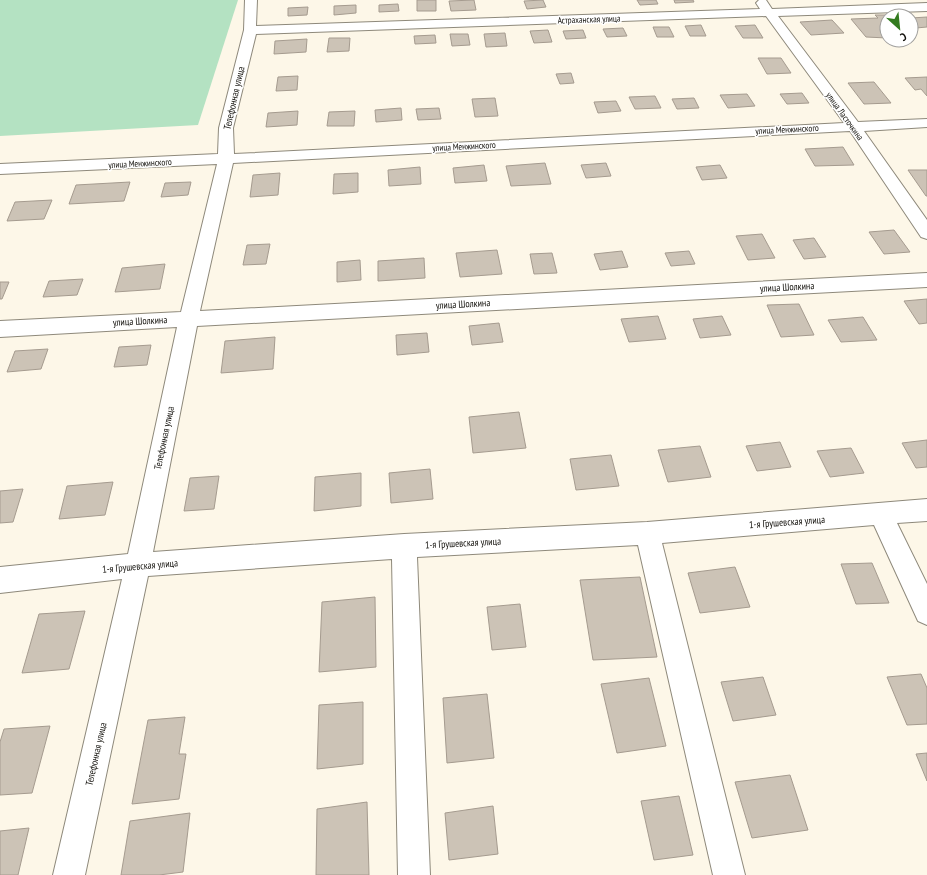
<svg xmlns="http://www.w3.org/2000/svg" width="927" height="875" viewBox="0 0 927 875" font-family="'PT Sans Narrow',sans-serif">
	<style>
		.green { fill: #b4e2c2 }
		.building { fill: #ccc3b6; stroke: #a59b8f }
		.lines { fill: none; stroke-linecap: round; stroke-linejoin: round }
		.minor-casing { stroke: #8e897b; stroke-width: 2 }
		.minor { fill: #fff; fill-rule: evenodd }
		.labels { text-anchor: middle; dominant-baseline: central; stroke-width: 3; stroke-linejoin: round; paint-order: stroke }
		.far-street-label { font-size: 9px; fill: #12100b; stroke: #fff }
		.street-label { font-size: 10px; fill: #12100b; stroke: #fff }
	</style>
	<rect width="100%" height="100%" fill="#fdf7e8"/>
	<path class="green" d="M0,0h238l-40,125 -198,11z"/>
	<path class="building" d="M417,0h19v11h-19z
		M474,0l2,10 -25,1 -2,-10z
		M543,0l3,7 -19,2 -3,-8z
		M637,0h19l2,4 -18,1z
		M674,0h19l1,2 -19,1z
		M398,4l1,7 -20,1v-7z
		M356,5v8l-22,2v-9z
		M308,7l-1,8 -19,1v-8z
		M875,15h10l2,2v21l-21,-1 -15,-18 27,-1z
		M927,17v10l-11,1 -5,-5v-5z
		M832,20l12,13 -33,2 -11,-13z
		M701,25l5,11h-16l-5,-10z
		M755,25l8,13h-20l-8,-12z
		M653,27h16l5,10h-17z
		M623,28l4,8 -20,1 -4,-8z
		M548,30l4,12 -18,1 -4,-12z
		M583,30l3,8 -20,1 -3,-8z
		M505,33l2,13 -21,1 -2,-13z
		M450,34h18l2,11 -18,1z
		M435,35l1,8 -21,1 -1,-8z
		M329,38h21l-1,13 -22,1z
		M307,39l-1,13 -32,2 1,-13z
		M758,58h23l10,15 -24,1z
		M571,73l3,10 -14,1 -4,-10z
		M298,76l-1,14 -21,1 2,-14z
		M927,77v19l-6,-7 -6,1 -10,-12z
		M874,82l17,21 -27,1 -16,-21z
		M802,93l7,10 -22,1 -7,-10z
		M747,94l8,12 -27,2 -8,-13z
		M655,96l6,12 -26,1 -6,-12z
		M495,98l3,18 -23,1 -3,-18z
		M694,98l5,10 -22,1 -5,-10z
		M616,101l5,10 -23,2 -4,-11z
		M401,108l1,12 -26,2 -1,-12z
		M439,108l2,11 -23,1 -2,-11z
		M298,111l-1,14 -31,2 2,-14z
		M355,111l-1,15h-27l2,-14z
		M843,147l11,18 -39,1 -10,-17z
		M545,163l6,21 -40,2 -5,-20z
		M606,163l5,13 -25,2 -5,-13z
		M484,165l3,16 -32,2 -2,-15z
		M720,165l7,13 -25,2 -6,-13z
		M420,167l1,17 -32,2 -1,-16z
		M908,170h19v26h-1z
		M280,173l-2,22 -28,2 3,-22z
		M358,173v19l-25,2 1,-20z
		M130,182l-6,19 -55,3 7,-19z
		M191,182l-3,13 -27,2 4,-14z
		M52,200l-8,19 -37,2 8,-19z
		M894,230l16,22 -26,2 -15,-22z
		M762,234l13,24 -27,2 -12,-24z
		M814,238l12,19 -22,2 -11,-19z
		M270,244l-4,20 -23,1 4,-20z
		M497,250l5,24 -42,3 -4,-24z
		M622,251l6,16 -28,3 -6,-16z
		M689,251l6,13 -24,2 -6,-13z
		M552,253l5,20 -23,1 -4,-20z
		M424,258l1,20 -47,3v-20z
		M360,260l1,20 -24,2v-20z
		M165,264l-5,25 -45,3 7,-24z
		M83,279l-6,16 -34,2 6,-16z
		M0,282h9l-7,17h-2z
		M927,299v24l-8,1 -15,-23z
		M799,304l15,31 -33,2 -14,-32z
		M658,316l8,23 -37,3 -8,-23z
		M722,316l9,19 -31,3 -7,-19z
		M863,317l14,23 -36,2 -13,-22z
		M499,323l4,19 -31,3 -3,-19z
		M427,333l2,19 -32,3 -1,-20z
		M275,337l-2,32 -52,4 4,-32z
		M151,345l-4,20 -33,2 5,-20z
		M48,349l-7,20 -34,3 8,-21z
		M519,412l7,36 -53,5 -4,-36z
		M927,440v27l-11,1 -14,-25z
		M780,442l11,25 -34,4 -11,-25z
		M700,446l11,31 -43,5 -10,-32z
		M851,448l13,25 -34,4 -13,-26z
		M611,455l8,31 -43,4 -6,-31z
		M430,469l3,30 -42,4 -2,-30z
		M361,473v33l-47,5 1,-34z
		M219,476l-5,33 -30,2 6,-33z
		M113,482l-8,33 -46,4 8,-33z
		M23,489l-10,33 -13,1v-32z
		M872,563l17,40 -33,1 -15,-40z
		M735,567l15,40 -50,6 -12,-40z
		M640,577l17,80 -64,3 -13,-80z
		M375,597l1,70 -57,5 3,-70z
		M520,604l6,43 -34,3 -5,-43z
		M85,611l-16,58 -47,4 17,-59z
		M921,674l6,14v36l-20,1 -20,-48z
		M763,677l13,38 -43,6 -12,-39z
		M649,678l17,68 -49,7 -16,-69z
		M487,694l7,64 -47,5 -4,-65z
		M363,702v62l-46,5 2,-64z
		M185,717l-6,37h7l-7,45 -47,5 16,-84z
		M50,726l-18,67 -32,2v-53l4,-13z
		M927,753v28l-11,-27z
		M790,775l18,55 -56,8 -17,-56z
		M679,796l14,59 -39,5 -13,-59z
		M367,802l2,73h-53l1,-66z
		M493,806l5,48 -49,6 -4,-47z
		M190,813l-7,59 -24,3h-38l9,-54z
		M29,828l-11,47h-18v-44z"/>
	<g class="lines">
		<g class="minor-casing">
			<path id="minor" d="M245,0h12l-1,26 504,-17 -4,-6 3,-3h7l6,9 155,-6v8l-149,5 80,106 69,-3v8l-63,4 63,89v19l-6,-2 -71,-106 -617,32 -33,148 727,-38v14l-730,39 -44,226 251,-18 243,-12 280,-23v22l-30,2 30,61v41l-9,-4 -44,-96 -212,18 83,332h-32l-75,-330 -221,12 13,318h-32l-6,-316 -244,17 -63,299h-32l69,-296 -122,14v-26l128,-13 49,-227 -177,10v-16l181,-9 36,-148 -217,10v-10l218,-10 1,-26 25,-98zM766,16l78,107 -610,31 -1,-26 23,-94z"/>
		</g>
		<use href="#minor" class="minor"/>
	</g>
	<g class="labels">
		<g class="far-street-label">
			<text transform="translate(589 19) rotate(-2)">Астраханская улица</text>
			<text transform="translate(845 116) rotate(54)">улица Ласточкина</text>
			<text transform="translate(787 129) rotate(-3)">улица Менжинского</text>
			<text transform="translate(464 146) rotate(-3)">улица Менжинского</text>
			<text transform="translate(140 163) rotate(-3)">улица Менжинского</text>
		</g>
		<g class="street-label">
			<text transform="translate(234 98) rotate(-77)">Телефонная улица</text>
			<text transform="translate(787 287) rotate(-3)">улица Шолкина</text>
			<text transform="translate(463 304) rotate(-3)">улица Шолкина</text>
			<text transform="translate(140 321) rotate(-3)">улица Шолкина</text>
			<text transform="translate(164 438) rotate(-78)">Телефонная улица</text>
			<text transform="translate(787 522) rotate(-4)">1-я Грушевская улица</text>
			<text transform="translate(463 543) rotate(-3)">1-я Грушевская улица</text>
			<text transform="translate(140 566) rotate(-5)">1-я Грушевская улица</text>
			<text transform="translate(96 754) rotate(-77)">Телефонная улица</text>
		</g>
	</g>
	<g transform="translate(899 28) rotate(153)"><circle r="19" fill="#ffffff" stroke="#a09f9d"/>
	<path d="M0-3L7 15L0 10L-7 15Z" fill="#337b1f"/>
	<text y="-6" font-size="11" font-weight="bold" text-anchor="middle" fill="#12100b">С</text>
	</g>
</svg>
